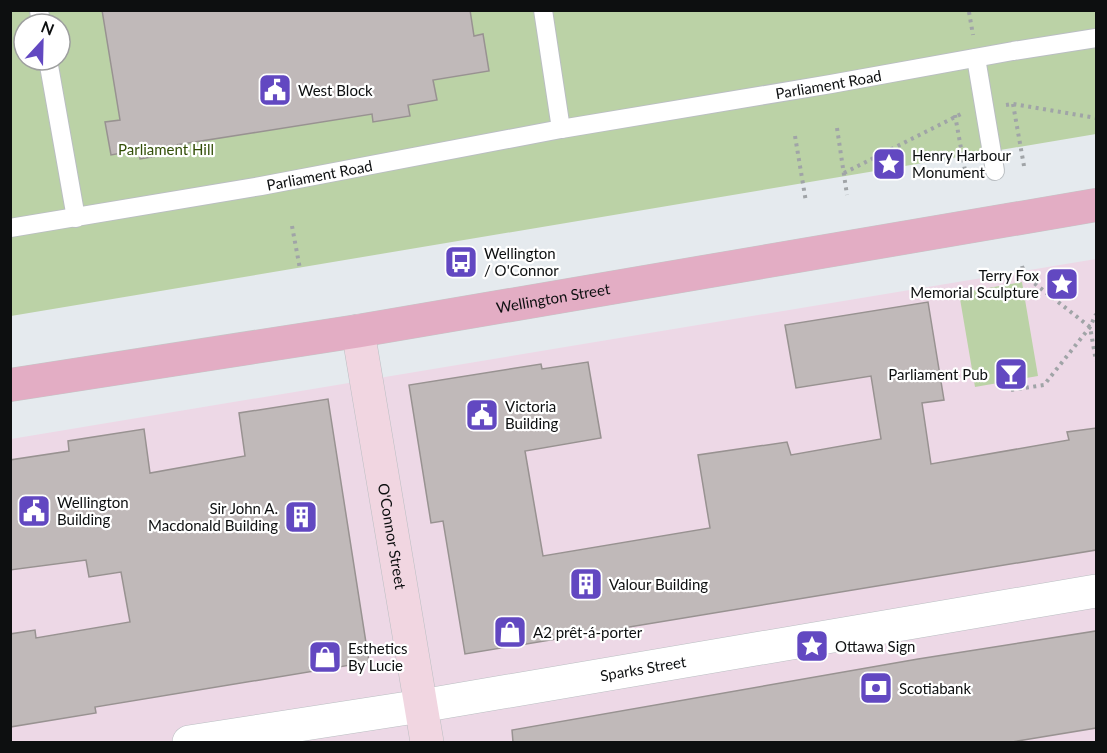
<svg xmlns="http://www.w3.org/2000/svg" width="1107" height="753" viewBox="0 0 1107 753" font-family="Lato,sans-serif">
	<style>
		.commercial { fill: #edd8e6 }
		.green { fill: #bbd2a6; fill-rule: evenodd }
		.building { fill: #c0b9b9; stroke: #989291; stroke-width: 1.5 }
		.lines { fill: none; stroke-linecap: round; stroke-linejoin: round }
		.lane-casing { stroke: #babec2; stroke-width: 20 }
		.street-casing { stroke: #babec2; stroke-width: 34 }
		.secondary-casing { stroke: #babec2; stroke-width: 34 }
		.primary-casing { stroke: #c5c5c6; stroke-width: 34 }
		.path { stroke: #a0a4a7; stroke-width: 4; stroke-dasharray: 3 4.5; stroke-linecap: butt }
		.lane { stroke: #fff; stroke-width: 18 }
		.street { stroke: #fff; stroke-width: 33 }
		.secondary { stroke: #f1d6e1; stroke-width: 33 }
		.primary { stroke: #e3adc4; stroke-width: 33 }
		.labels { text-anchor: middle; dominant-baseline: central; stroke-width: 4.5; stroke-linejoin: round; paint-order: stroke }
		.street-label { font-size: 15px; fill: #0d0f10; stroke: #fff }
		.poi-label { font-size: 15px; fill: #0d0f10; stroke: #fff; text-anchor: start }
		.park-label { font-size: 15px; fill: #334f08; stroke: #fff }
	</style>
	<rect width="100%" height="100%" fill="#e5eaee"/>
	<path class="commercial" d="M1096,259v483h-1085v-303z"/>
	<path class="green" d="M11,11h1085v123l-1085,182zM24,24h36v36h-36z
		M1022,282l16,94 -63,11 -16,-94z"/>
	<path class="building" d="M102,10h368l4,26 9,-2 6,37 -56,9 4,20 -29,5 2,11 -37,6 -1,-8 -120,19 -76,12 1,8 -37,6 -1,-9 -28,5 -6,-33 15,-2z
		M928,302l16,98 -22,3 9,61 138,-24 -2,-8 29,-4v122l-631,104 -22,-133 -12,2 -22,-138 132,-21 1,5 46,-7 13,76 -76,13 18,105 167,-28 -12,-73 89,-13 4,13 90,-16 -10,-63 -75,12 -11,-63z
		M328,399l41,263 -274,45 1,6 -86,14v-93l25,-4 1,8 94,-16 -9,-50 -32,5 -3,-17 -76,10v-110l59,-9 -1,-10 76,-12 6,44 95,-17 -6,-43z
		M1096,631v97l-84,14h-499l-1,-12 406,-71z"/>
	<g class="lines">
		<g class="lane-casing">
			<g id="lane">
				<path d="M39,10l2,14"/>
				<path d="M543,10l18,119"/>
				<path d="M976,58l19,113"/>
				<path d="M48,60l28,158"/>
				<path id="s1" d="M10,228l251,-42 300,-57 270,-45 182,-33 83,-13"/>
			</g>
		</g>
		<g class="street-casing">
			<g id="street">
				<path id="s2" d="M189,742l232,-36 675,-115"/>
			</g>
		</g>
		<g class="secondary-casing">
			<g id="secondary">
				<path id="s3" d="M358,331l69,411"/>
			</g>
		</g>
		<g class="primary-casing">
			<g id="primary">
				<path id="s4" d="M10,385l348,-54 738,-126"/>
			</g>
		</g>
		<path class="path" d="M969,12l4,23
			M1013,104l11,62
			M1006,105l7,-1 83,14
			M955,115l11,61
			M837,128l10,67
			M795,136l11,66
			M844,173l117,-59
			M292,226l8,43
			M1022,266l3,10 65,51 6,34
			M1011,390l33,-5 46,-58 6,-13"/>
		<use href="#lane" class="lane"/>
		<use href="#street" class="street"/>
		<use href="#secondary" class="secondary"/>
		<use href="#primary" class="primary"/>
	</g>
	<defs>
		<g id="civic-square" transform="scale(1.725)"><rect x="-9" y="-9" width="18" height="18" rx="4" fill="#6248c1" stroke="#fff"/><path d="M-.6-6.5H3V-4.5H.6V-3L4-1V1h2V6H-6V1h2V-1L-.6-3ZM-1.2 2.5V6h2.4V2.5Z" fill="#fff"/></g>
		<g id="sight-square" transform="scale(1.725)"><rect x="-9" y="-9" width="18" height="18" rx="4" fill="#6248c1" stroke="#fff"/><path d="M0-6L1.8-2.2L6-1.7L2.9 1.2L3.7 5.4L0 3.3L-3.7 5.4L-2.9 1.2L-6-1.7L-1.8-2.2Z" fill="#fff"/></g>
		<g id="bus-square" transform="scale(1.725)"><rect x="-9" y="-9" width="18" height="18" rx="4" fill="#6248c1" stroke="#fff"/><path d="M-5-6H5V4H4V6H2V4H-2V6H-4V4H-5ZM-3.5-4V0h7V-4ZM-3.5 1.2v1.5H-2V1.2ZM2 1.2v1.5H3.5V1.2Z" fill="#fff"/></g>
		<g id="bar-square" transform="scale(1.725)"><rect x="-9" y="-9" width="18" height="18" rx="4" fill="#6248c1" stroke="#fff"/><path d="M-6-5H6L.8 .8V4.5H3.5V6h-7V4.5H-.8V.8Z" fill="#fff"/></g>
		<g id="building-square" transform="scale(1.725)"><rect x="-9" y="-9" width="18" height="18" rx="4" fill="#6248c1" stroke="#fff"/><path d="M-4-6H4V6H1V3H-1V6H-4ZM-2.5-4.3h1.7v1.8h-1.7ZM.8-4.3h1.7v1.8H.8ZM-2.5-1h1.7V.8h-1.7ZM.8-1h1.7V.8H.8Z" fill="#fff"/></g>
		<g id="shop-square" transform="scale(1.725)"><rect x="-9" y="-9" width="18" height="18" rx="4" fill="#6248c1" stroke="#fff"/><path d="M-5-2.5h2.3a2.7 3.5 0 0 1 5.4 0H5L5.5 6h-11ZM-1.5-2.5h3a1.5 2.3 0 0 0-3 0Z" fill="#fff"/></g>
		<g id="bank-square" transform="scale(1.725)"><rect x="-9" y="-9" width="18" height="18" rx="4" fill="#6248c1" stroke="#fff"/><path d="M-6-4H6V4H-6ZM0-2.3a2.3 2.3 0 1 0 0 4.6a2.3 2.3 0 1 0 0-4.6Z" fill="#fff"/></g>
	</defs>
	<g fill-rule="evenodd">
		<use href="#civic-square" x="275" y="90"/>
		<use href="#sight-square" x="889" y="164"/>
		<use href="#bus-square" x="461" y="262"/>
		<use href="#sight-square" x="1062" y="284"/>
		<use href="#bar-square" x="1011" y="374"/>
		<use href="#civic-square" x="482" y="415"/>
		<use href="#civic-square" x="34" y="511"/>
		<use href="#building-square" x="301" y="517"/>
		<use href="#building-square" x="586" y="584"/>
		<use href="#shop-square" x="510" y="632"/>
		<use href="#sight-square" x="812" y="646"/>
		<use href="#shop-square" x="325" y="657"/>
		<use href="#bank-square" x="876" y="688"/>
	</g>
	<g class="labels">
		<g class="street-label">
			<text stroke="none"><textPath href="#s1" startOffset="831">Parliament Road</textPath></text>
			<text stroke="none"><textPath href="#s1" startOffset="314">Parliament Road</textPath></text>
			<text stroke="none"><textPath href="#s4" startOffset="550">Wellington Street</textPath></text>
			<text stroke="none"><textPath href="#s3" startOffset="208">O'Connor Street</textPath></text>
			<text stroke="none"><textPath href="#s2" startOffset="460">Sparks Street</textPath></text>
		</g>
		<g class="poi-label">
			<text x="298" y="90">West Block</text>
			<text x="912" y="155">Henry Harbour<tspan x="912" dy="17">Monument</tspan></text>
			<text x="484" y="253">Wellington<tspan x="484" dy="17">/ O'Connor</tspan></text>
			<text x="1039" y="275" text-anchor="end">Terry Fox<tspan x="1039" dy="17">Memorial Sculpture</tspan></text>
			<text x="988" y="374" text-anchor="end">Parliament Pub</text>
			<text x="505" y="406">Victoria<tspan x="505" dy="17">Building</tspan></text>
			<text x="57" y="502">Wellington<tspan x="57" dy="17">Building</tspan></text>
			<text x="278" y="508" text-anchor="end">Sir John A.<tspan x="278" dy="17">Macdonald Building</tspan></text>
			<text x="609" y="584">Valour Building</text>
			<text x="533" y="632">A2 prêt-á-porter</text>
			<text x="835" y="646">Ottawa Sign</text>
			<text x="348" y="648">Esthetics<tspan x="348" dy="17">By Lucie</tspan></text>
			<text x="899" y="688">Scotiabank</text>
		</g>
		<g class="park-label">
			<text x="166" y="149">Parliament Hill</text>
		</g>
	</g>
	<rect width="1107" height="753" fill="none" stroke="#0d0f10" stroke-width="24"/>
	<g transform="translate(42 42) rotate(22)"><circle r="28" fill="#ffffff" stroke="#9e9f9f" stroke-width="1.5"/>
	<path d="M0-4.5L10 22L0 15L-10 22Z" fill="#6248c1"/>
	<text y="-9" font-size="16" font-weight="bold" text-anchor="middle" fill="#0d0f10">N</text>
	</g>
</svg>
